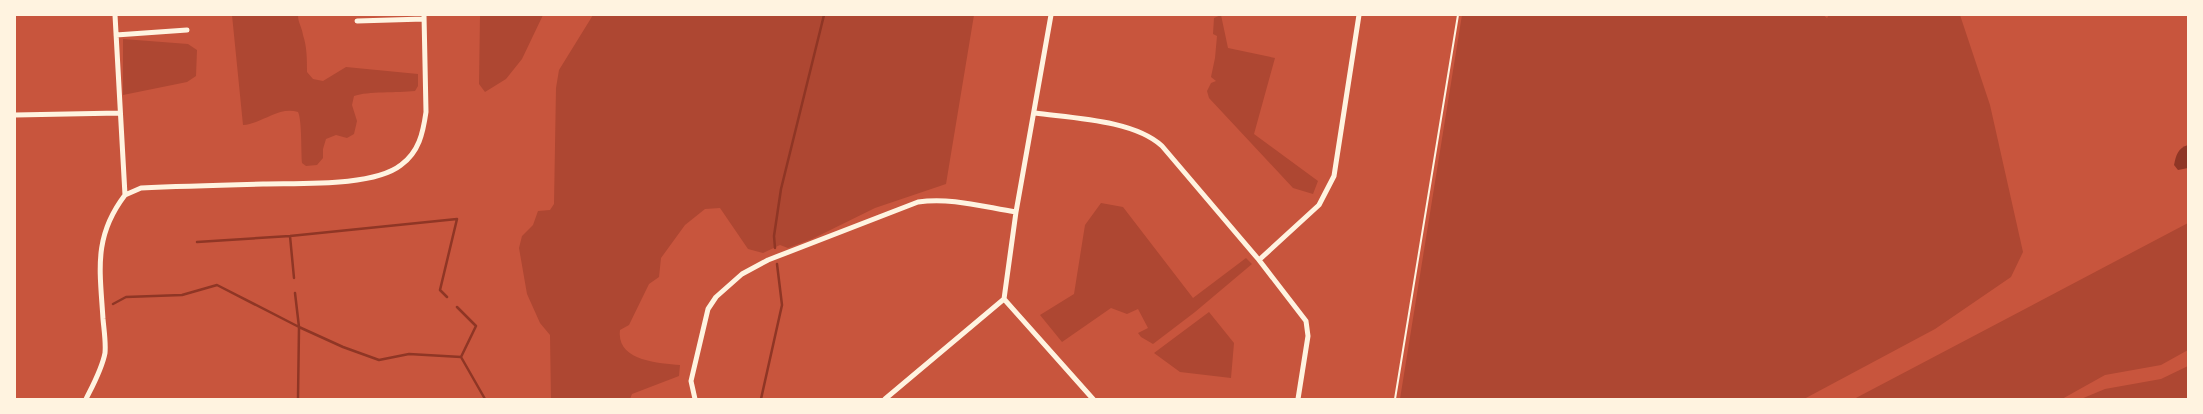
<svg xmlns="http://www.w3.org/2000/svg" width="2203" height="414" viewBox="0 0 2203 414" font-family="'Titillium Web',sans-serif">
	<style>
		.green { fill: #ae4732 }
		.water { fill: #8f3625 }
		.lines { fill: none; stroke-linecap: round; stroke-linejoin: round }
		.stream { stroke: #8f3625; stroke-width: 2.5 }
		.path { stroke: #fff3e0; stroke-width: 2 }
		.minor { stroke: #fff3e0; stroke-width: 5 }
	</style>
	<rect width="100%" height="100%" fill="#c8553d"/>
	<path class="green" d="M232,15h66c0,8 4,12 5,20 4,12 4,24 4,37l6,7 10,2 23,-14 72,7v12l-3,5c-18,2 -47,0 -61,5l-2,9 5,16 -3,13 -7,4 -11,-3 -10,4 -3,10v9l-6,7 -11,1 -4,-3c-1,-12 0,-43 -4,-51 -20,-6 -36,12 -55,13z
		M480,15h63l-21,44 -16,20 -21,13 -6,-8z
		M593,15h381l-28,169 -71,24 -63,31 -24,9 -8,-3 -17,8 -15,-4 -28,-41 -15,1 -20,16 -24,33 -2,19 -10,7 -20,41 -9,5c-4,31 38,33 60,35l-1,11 -47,18 -2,5h-79l-1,-64 -10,-12 -13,-29 -8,-46 3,-12 11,-11 5,-14 12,-1 4,-6 2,-116 3,-18z
		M1221,15l7,33 47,10 -21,76 64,47 -5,13 -20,-6 -84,-90 -2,-7 4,-8 5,-2 -5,-4 4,-19 2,-22 -4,-2 1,-16z
		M1462,15h361l4,3 2,-3h131l30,90 33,147 -12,25 -76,52 -131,70h-404z
		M123,39l65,5 9,6 -1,26 -9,6 -64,13z
		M1101,203l22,4 70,91 53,-40 6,6 -57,48 -42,32 -12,-7 -3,-4 10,-5 -10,-19 -11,5 -16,-6 -49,34 -22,-27 34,-21 11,-69z
		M2188,223v127l-27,15 -56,10 -43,24h-208z
		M1209,312l25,31 -3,35 -51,-6 -26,-19z
		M2188,366v33h-107l24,-10 56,-10z"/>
	<path class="water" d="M2188,145v23l-10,2 -4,-5c2,-10 4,-17 14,-20z"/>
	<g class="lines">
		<path class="stream" d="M290,236l4,42
			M197,242l93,-6 167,-17 -17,71 7,7
			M775,248l-1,-12 7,-47 43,-174
			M295,293l4,34 -1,72
			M113,304l13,-7 56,-2 35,-10 82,42 44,20 36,13 30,-6 52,3
			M457,307l19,19 -15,31 24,42
			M761,399l21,-94 -5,-41"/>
		<path class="path" d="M1395,399l63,-384"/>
		<path class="minor" d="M357,21l67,-2
			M116,35l71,-5
			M1035,113c37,5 99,7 127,33l97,114 47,61 2,15 -10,63
			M15,115l105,-2
			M125,195l16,-7c41,-2 81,-3 122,-4 36,-1 110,3 138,-19 18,-13 22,-32 25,-53l-2,-97
			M1259,260l60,-55 15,-29 25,-161
			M1004,299l89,100
			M86,399c7,-14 16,-30 19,-46 1,-11 -1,-23 -2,-34 -3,-49 -10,-82 22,-124l-10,-180
			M695,399l-4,-18 17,-72 8,-12 26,-23 26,-14 150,-58c32,-5 66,5 98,10
			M885,399l119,-100 12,-87 35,-197"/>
	</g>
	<rect width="2203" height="414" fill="none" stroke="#fff3e0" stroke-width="32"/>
</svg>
